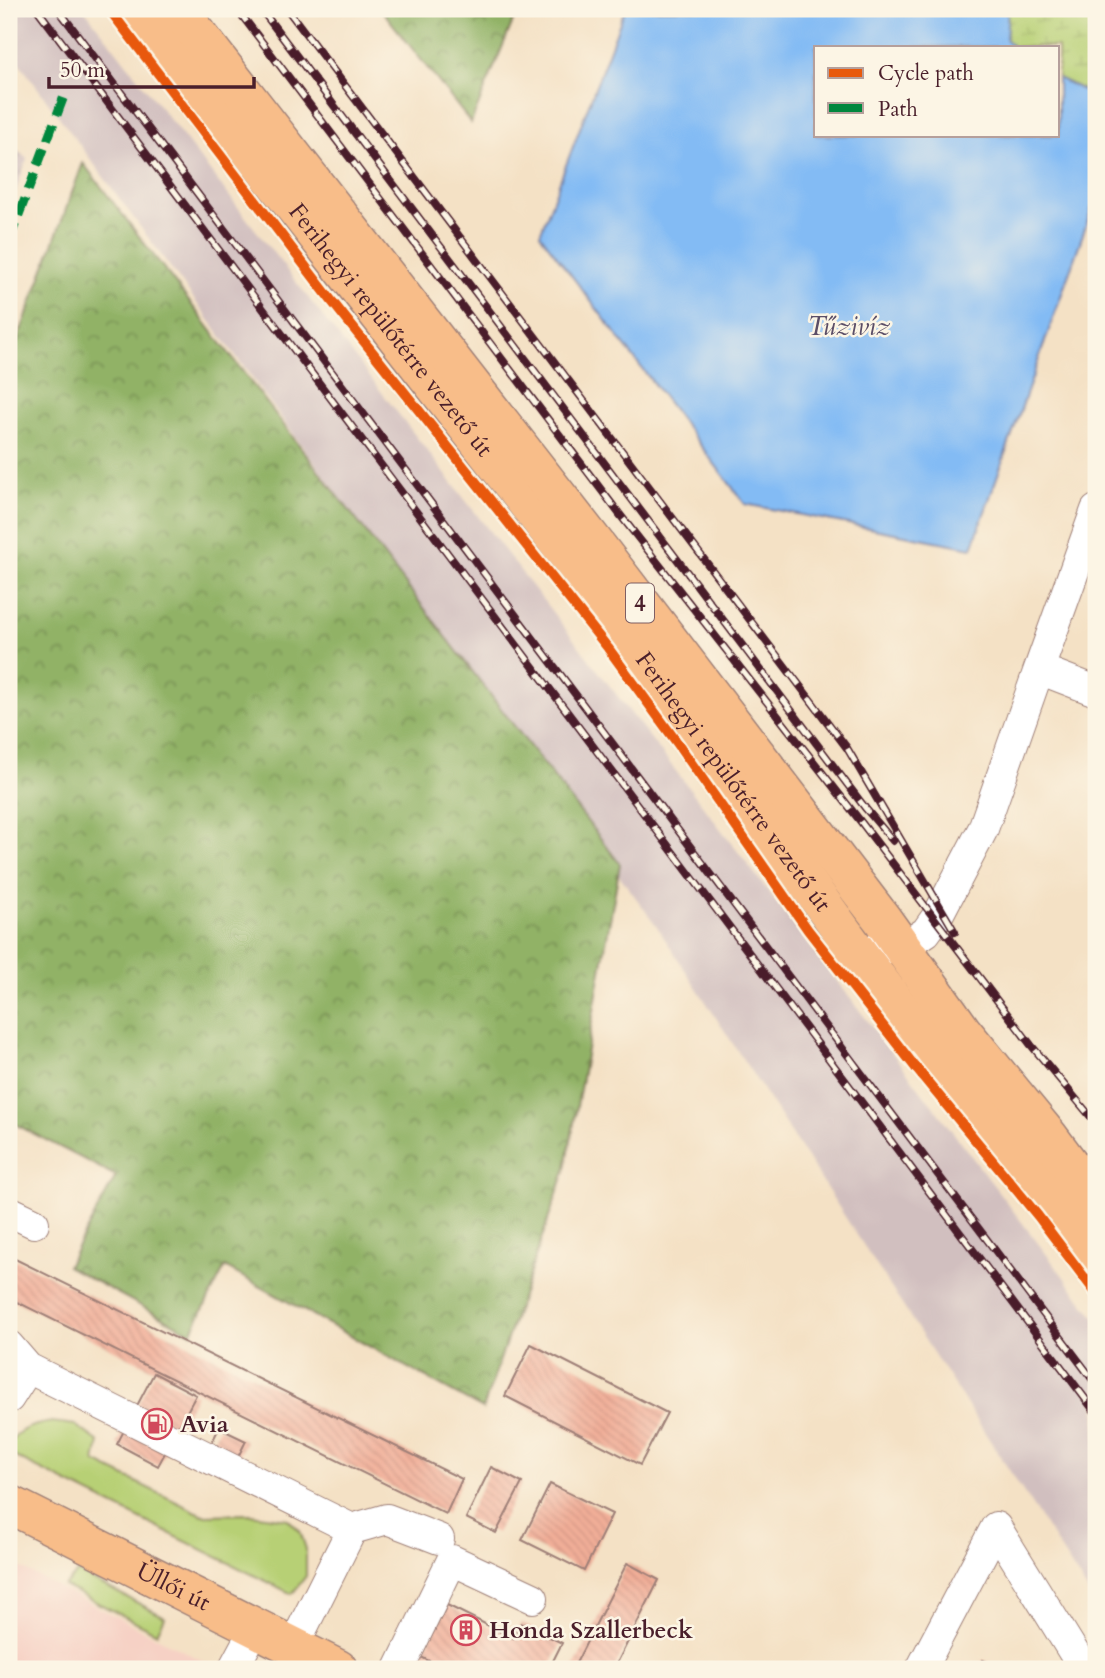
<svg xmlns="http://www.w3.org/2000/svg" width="1105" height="1678" viewBox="0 0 1105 1678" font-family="Cardo,serif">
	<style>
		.built { fill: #f6d1c5 }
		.industrial { fill: url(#industrial-furrows) }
		.railway { fill: #d1bfbf }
		.grass { fill: #b7d075; stroke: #807850; stroke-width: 2 }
		.forest { fill: url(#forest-crowns); stroke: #6e6848; stroke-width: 2 }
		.wetland { fill: url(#wetland-marsh); stroke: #807850; stroke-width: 2 }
		.water { fill: #83bbf4; stroke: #666d90; stroke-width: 2 }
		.building { fill: url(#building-back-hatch) }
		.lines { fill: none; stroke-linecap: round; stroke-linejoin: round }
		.minor-casing { stroke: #9f8078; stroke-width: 32 }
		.major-casing { stroke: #9f8078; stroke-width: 41 }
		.minor { stroke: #fff; stroke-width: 30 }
		.major { stroke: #f8bd89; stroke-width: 38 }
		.rail-casing { stroke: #4a1f2b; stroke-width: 8 }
		.rail { stroke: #fcf5e5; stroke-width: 5; stroke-dasharray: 16; stroke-linecap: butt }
		.quiet { stroke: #00873e; stroke-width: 9; stroke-dasharray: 18 9; stroke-linecap: butt }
		.cycleway-casing { stroke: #fcf5e5; stroke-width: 15 }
		.cycleway { stroke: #e8590c; stroke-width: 10 }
		.labels { text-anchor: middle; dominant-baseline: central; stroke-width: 5; stroke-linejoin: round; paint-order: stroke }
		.shield { fill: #fcf5e5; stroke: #7f5f63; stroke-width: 2 }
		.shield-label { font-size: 23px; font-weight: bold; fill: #4a1f2b }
		.street-label { font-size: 24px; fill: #4a1f2b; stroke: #fcf5e5 }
		.poi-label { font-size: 24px; font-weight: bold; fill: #4a1f2b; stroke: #fcf5e5; text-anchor: start }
		.water-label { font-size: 26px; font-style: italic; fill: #5b4e67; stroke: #fcf5e5 }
	</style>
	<defs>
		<pattern id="industrial-furrows" width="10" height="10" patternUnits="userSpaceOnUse" patternTransform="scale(1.75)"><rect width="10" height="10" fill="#d1bfbf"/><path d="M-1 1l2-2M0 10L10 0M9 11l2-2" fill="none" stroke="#b5a4a4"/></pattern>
		<pattern id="forest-crowns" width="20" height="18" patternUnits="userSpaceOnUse" patternTransform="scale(1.75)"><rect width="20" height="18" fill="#91b266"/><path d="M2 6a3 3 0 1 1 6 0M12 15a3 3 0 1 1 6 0" fill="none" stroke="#789054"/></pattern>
		<pattern id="wetland-marsh" width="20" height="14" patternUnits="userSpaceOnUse" patternTransform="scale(1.75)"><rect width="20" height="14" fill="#b7d075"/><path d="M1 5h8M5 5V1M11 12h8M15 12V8" fill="none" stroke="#9fb265"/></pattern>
		<pattern id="building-back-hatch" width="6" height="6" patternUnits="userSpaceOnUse" patternTransform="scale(1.75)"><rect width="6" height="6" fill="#f1ae98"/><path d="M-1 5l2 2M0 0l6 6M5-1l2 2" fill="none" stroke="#d09583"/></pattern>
	</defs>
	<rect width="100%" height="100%" fill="#fcf5e5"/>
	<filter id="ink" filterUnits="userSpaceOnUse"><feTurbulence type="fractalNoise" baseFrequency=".0143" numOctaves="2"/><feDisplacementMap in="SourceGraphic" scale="14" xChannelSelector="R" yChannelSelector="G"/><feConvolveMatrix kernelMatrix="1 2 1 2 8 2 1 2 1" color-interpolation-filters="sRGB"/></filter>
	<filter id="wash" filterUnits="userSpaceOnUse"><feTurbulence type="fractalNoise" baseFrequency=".00686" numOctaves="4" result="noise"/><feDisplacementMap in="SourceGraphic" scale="28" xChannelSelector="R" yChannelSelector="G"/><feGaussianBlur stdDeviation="1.57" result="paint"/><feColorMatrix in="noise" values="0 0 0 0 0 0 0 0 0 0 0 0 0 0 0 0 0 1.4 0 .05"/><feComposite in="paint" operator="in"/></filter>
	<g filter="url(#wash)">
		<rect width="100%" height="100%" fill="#f4e1c5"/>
		<path class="built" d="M9,1562l18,9 184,94 -4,4h-198z"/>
		<path class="industrial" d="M9,143l18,16 -18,52z"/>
		<path class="railway" d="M9,9h75l619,797 393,513v285l-440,-679 -647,-876z"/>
		<path class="grass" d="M52,1422l23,3 24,17 -4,20 108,53 47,-1 38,5 12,12 6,18v27l-14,18 -283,-140c0,-24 23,-29 43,-32z
			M78,1572l87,45 -8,16 -93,-47z"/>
		<path class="forest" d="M381,9h137l-47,114z
			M83,163l537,701 -54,304 -83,241 -258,-142 -34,66 -124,-67 49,-90 -107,-55v-758z"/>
		<path class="wetland" d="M1008,9h88v78l-9,5 -29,-14v-31h-44l-8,-6z"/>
		<path class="water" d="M625,9h383l-2,31 8,7h-198v88h242v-57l28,14 10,-5v110l-124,351 -227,-44 -205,-270z"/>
		<g id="blocks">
			<path class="building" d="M9,1256l453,223 -16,35 -437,-216z
				M531,1344l136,69 -27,52 -135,-69z
				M154,1373l42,22 -38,71 -41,-22z
				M219,1428l27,13 -12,24 -27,-13z
				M491,1467l31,16 -26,50 -30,-15z
				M550,1484l62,30 -28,57 -62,-31z
				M627,1563l32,17 -45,89h-41z
				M447,1605l66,33 8,-15 41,20 -13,26h-104l-24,-12z
				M983,1660l19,9h-24z"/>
		</g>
	</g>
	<g filter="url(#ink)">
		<use href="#blocks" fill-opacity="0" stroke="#9f8078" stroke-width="2"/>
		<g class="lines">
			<g class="minor-casing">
				<path id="minor" d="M1039,669l57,-159
					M880,945l9,3 14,-1 23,-15 12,-17 45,-86 56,-160 57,22
					M9,1211l25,12
					M9,1346l19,22
					M9,1398l19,-30 324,161 -59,118
					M996,1527l88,142
					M352,1529l35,-10 52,20
					M233,1669l22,-41
					M399,1669l53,-109 81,38
					M921,1669l75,-142"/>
			</g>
			<g class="major-casing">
				<g id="major">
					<path id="s1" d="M139,9l443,564 279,384 73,96 87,105 75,96"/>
					<path d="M178,9l421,540 283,370 80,112 87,106 47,63"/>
					<path id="s2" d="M9,1504l329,165"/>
				</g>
			</g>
			<use href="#minor" class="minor"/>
			<use href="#major" class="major"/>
			<g class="rail-casing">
				<path id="rail" d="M37,9l1059,1404
					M58,9l1038,1375
					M237,9l384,507 240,306 170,223 65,78
					M261,9l605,800 27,32
					M287,9l560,739 108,184"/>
			</g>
			<use href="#rail" class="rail"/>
			<path class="quiet" d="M9,241l57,-150"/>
			<g class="cycleway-casing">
				<path id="cycleway" d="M109,9l222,291 277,348 70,96 130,186 108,138 122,148 58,77"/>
			</g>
			<use href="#cycleway" class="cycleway"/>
		</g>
	</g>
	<defs>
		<g id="fuel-ring" transform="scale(1.575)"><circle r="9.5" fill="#fcf5e5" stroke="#d1495b" stroke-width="1.5"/><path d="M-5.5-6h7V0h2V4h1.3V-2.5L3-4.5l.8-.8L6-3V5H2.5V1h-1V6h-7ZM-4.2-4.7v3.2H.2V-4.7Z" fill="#d1495b"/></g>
		<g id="building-ring" transform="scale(1.575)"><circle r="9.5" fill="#fcf5e5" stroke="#d1495b" stroke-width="1.5"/><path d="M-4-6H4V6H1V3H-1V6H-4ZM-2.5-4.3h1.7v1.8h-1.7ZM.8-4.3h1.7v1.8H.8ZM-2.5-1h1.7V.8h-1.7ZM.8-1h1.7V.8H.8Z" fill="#d1495b"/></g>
	</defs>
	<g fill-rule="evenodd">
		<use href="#fuel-ring" x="157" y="1424"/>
		<use href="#building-ring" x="466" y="1630"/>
	</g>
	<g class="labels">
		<rect class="shield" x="626" y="583.5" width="28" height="39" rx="5"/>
		<g class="shield-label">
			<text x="640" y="603">4</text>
		</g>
		<g class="street-label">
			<text stroke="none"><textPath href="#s1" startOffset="408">Ferihegyi repülőtérre vezető út</textPath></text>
			<text stroke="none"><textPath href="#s1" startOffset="975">Ferihegyi repülőtérre vezető út</textPath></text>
			<text stroke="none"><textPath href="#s2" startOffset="184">Üllői út</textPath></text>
		</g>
		<g class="poi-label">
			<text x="180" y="1424">Avia</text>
			<text x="489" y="1630">Honda Szallerbeck</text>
		</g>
		<g class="water-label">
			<text x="849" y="326">Tűzivíz</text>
		</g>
	</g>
	<rect width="1105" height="1678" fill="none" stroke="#fcf5e5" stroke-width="35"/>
	<rect x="814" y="46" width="245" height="91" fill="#fcf5e5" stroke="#b59f9b" stroke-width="2"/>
	<rect x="828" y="68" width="35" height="10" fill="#e8590c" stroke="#b59f9b" stroke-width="2"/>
	<text x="878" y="80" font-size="21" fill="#4a1f2b">Cycle path</text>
	<rect x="828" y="103" width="35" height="10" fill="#00873e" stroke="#b59f9b" stroke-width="2"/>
	<text x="878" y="116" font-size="21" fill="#4a1f2b">Path</text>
	<path d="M49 77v10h205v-10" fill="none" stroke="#4a1f2b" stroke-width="3.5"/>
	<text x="60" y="77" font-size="21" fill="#4a1f2b" stroke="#fcf5e5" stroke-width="5" paint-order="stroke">50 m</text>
</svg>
